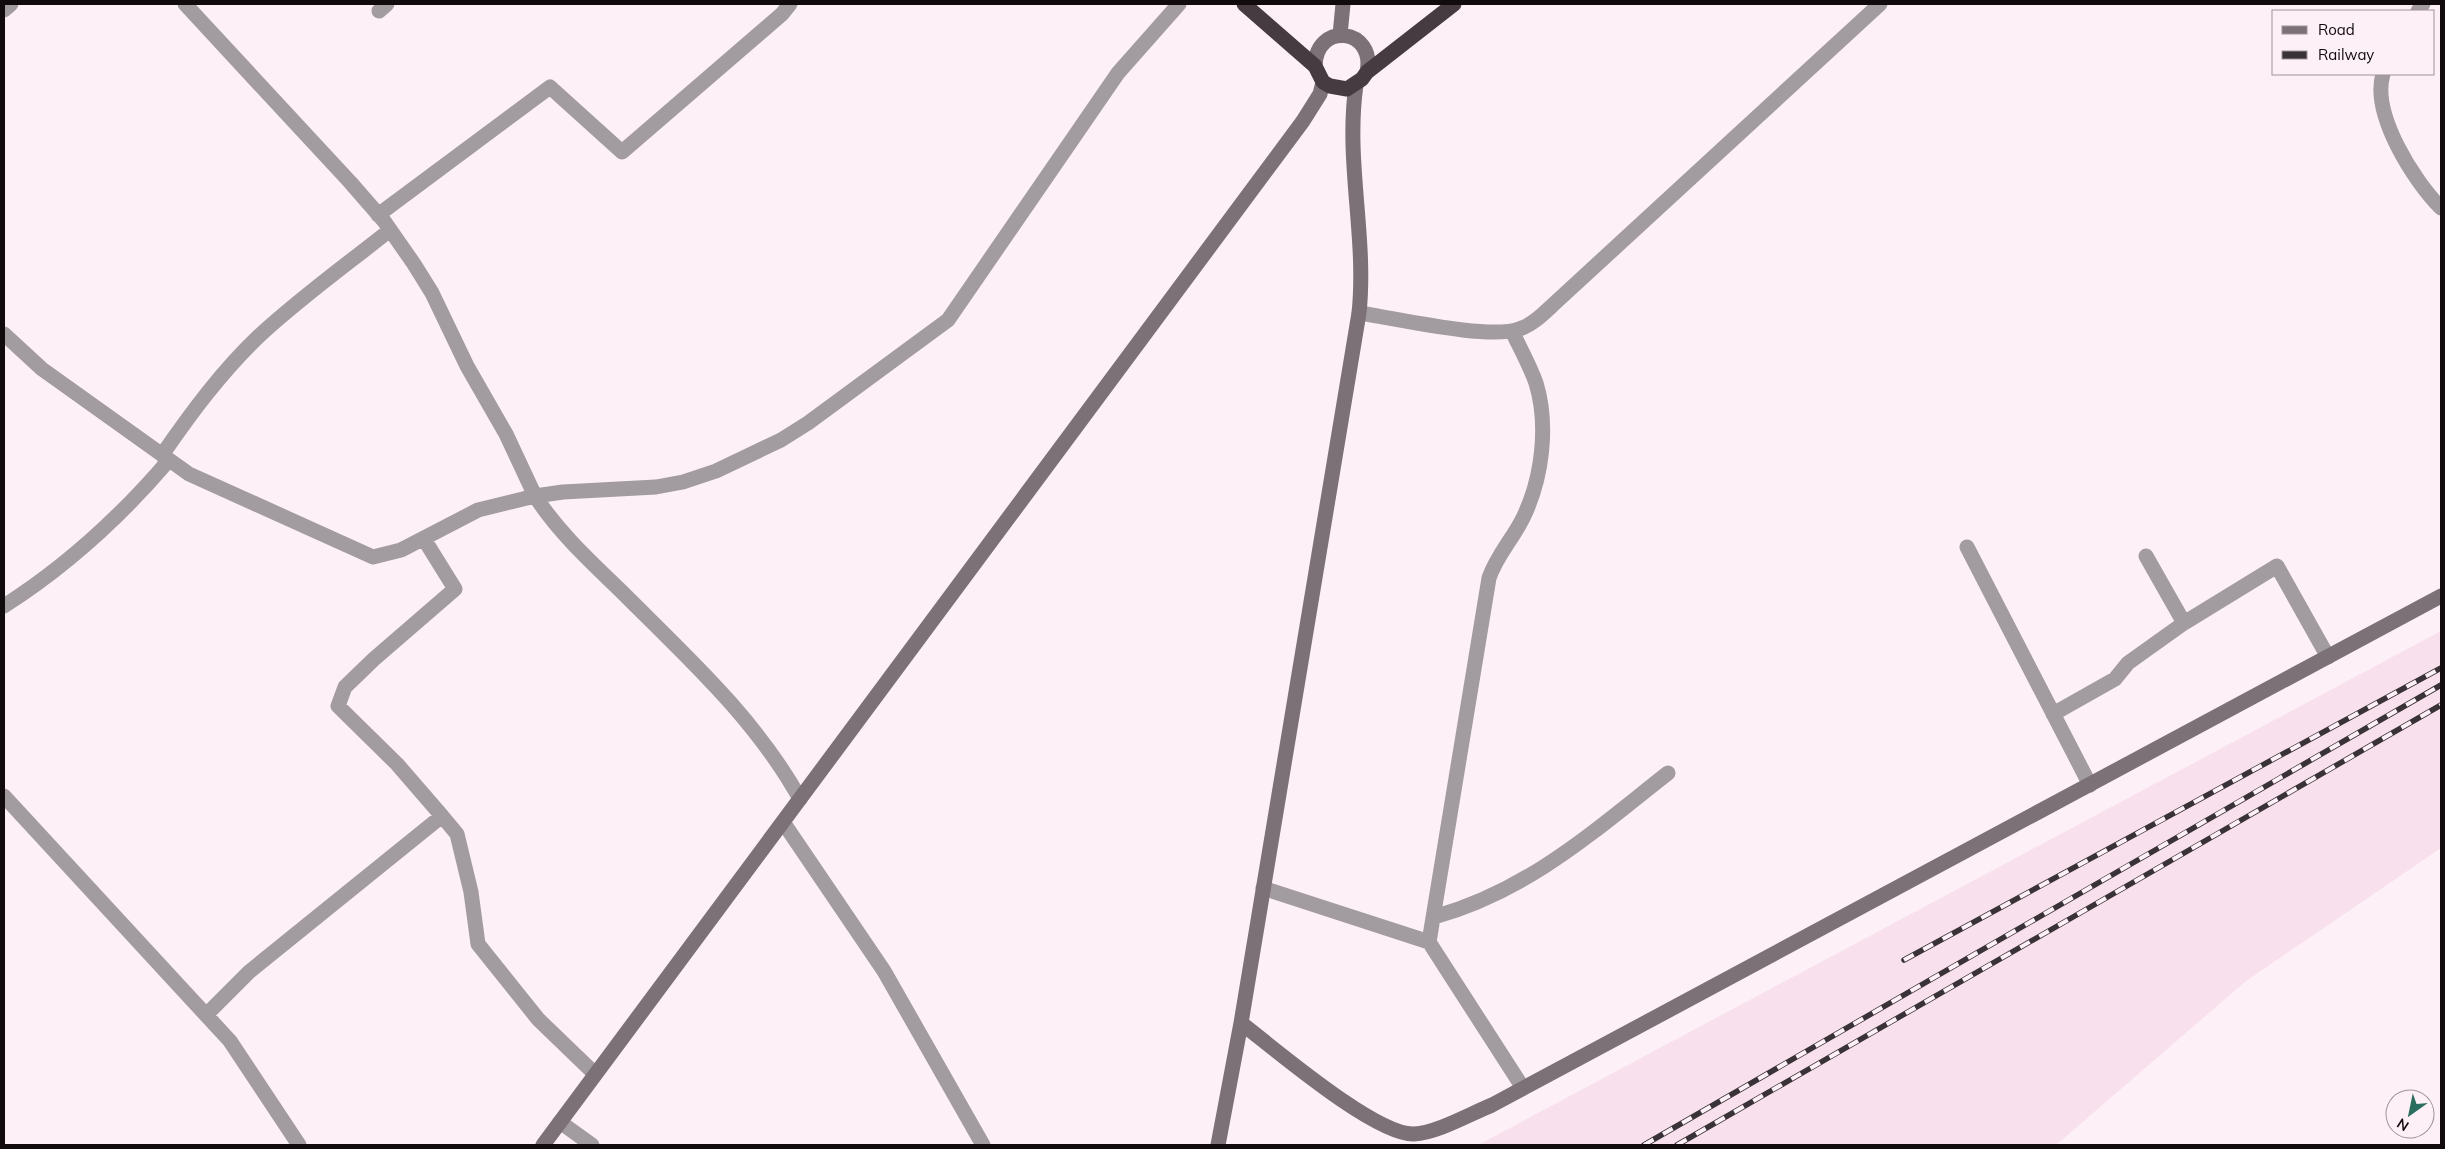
<svg xmlns="http://www.w3.org/2000/svg" width="2445" height="1149" viewBox="0 0 2445 1149" font-family="Mulish,sans-serif">
	<style>
		.built { fill: #f8e0ed }
		.lines { fill: none; stroke-linecap: round; stroke-linejoin: round }
		.street { stroke: #a29b9f; stroke-width: 15 }
		.secondary { stroke: #7b7176; stroke-width: 15 }
		.highway { stroke: #473b42; stroke-width: 15 }
		.rail-casing { stroke: #393236; stroke-width: 5.5 }
		.rail { stroke: #fdf0f7; stroke-width: 4; stroke-dasharray: 11; stroke-linecap: butt }
	</style>
	<rect width="100%" height="100%" fill="#fdf0f7"/>
	<path class="built" d="M2441,631v217l-195,133 -190,164h-578z"/>
	<g class="lines">
		<path class="street" d="M185,4l165,178 34,39 30,43 18,29 35,73 39,68 29,62 28,-4 93,-5 27,-5 33,-11 65,-31 27,-17 140,-103 170,-247 61,-69
			M4,10l7,-6
			M379,11l8,-7
			M2418,11l5,-7
			M2383,74c-12,40 31,107 58,134
			M378,215l172,-128 72,65 160,-138 8,-10
			M1359,313c36,5 129,27 160,16 14,-4 26,-17 37,-27l324,-298
			M4,334l38,35 147,105 184,83 28,-7 77,-40 57,-14c24,37 56,66 87,96 64,64 134,127 178,207
			M162,455c29,-42 60,-84 97,-119 41,-38 87,-71 131,-106
			M424,539l31,50 -81,70 -29,28 -7,19 59,58 45,52
			M1967,547l123,238
			M2146,556l38,67
			M4,606c61,-39 118,-91 165,-146
			M2053,714l62,-35 13,-16 56,-40 93,-57 51,91
			M4,796l226,245 69,104
			M783,822l101,149 99,174
			M1263,888l166,54 94,146
			M1434,917c94,-26 160,-86 234,-144
			M1429,942l60,-364c8,-23 23,-38 34,-60 19,-39 26,-92 13,-135 -6,-17 -16,-35 -24,-52
			M206,1015l43,-43 193,-156 15,18 14,58 7,52 60,75 57,55
			M560,1122l32,23"/>
		<path class="secondary" d="M1340,35l3,-31
			M1315,66c1,-45 61,-38 52,6
			M1241,1023c34,26 134,112 173,111 23,-1 56,-20 78,-29l949,-509
			M543,1145l760,-1024 17,-27 3,-12
			M1218,1145l23,-122 118,-710c8,-76 -14,-152 -3,-228"/>
		<path class="highway" d="M1244,4l71,62 8,16 7,4 17,3 15,-10 5,-7 87,-68"/>
		<g class="rail-casing">
			<path id="rail" d="M1904,960l537,-292
				M1644,1145l797,-460
				M1677,1145l764,-440"/>
		</g>
		<use href="#rail" class="rail"/>
	</g>
	<rect width="2445" height="1149" fill="none" stroke="#110b0e" stroke-width="10"/>
	<rect x="2272" y="10" width="162" height="65" fill="#fdf0f7" stroke="#9f949a"/>
	<rect x="2282" y="26" width="25" height="8" fill="#7b7176" stroke="#9f949a"/>
	<text x="2318" y="35" font-size="15" fill="#110b0e">Road</text>
	<rect x="2282" y="51" width="25" height="8" fill="#393236" stroke="#9f949a"/>
	<text x="2318" y="60" font-size="15" fill="#110b0e">Railway</text>
	<g transform="translate(2410 1114) rotate(213)"><circle r="24" fill="#fdf0f7" stroke="#9f949a"/>
	<path d="M0-4L9 19L0 12L-9 19Z" fill="#2b6d5e"/>
	<text y="-8" font-size="14" font-weight="bold" text-anchor="middle" fill="#110b0e">N</text>
	</g>
</svg>
